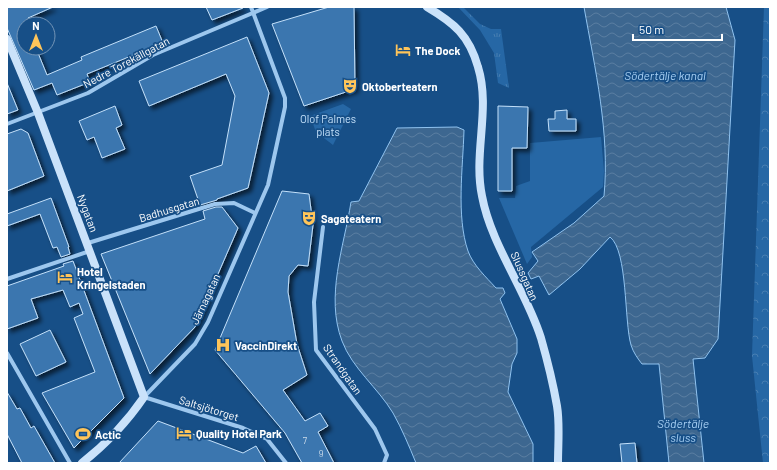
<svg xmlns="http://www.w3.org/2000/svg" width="777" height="470" viewBox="0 0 777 470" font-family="Barlow,sans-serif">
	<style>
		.grass { fill: url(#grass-tufts) }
		.forest { fill: url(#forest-crowns) }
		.park { fill: #2667a5 }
		.water { fill: url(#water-waves); stroke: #90c3f0 }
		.building { fill: #3b76af; stroke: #c3e0fa; filter: url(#shadow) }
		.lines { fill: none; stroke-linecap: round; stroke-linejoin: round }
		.street { stroke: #9dc7ee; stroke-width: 4 }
		.secondary { stroke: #cae2fa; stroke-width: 8 }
		.labels { text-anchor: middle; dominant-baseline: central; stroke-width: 3.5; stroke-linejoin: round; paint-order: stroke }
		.number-label { font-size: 9px; fill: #ceddeb }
		.poi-label { font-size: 11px; font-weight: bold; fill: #fff; stroke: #174f87; text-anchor: start }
		.street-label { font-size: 11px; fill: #fff; stroke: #174f87 }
		.park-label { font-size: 11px; fill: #c3e0fa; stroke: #174f87 }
		.water-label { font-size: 12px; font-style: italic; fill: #a9d1f5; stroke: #174f87 }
	</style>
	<defs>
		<pattern id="grass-tufts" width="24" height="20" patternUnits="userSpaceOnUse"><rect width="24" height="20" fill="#2667a5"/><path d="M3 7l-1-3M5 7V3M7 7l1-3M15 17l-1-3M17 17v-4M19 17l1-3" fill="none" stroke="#477eb2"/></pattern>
		<pattern id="forest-crowns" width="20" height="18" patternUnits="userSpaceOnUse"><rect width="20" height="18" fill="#2667a5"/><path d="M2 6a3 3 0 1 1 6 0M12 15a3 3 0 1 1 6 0" fill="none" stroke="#477eb2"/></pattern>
		<pattern id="water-waves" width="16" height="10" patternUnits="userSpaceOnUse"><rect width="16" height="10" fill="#3d6790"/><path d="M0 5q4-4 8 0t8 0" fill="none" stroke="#5a7ea1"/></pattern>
		<filter id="shadow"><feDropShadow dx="3.5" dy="3.5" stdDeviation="2" flood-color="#0009"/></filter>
	</defs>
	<rect width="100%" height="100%" fill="#174f87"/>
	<path class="grass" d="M458,7h5l17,17 11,5h10l8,59 -11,-5 -4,-30 -14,-23z"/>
	<path class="forest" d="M764,7h6v456h-7l-11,-107z"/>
	<path class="park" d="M343,104l8,5 -18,36 -17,-13 -6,-16z
		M601,137l3,34 -1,16 -72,60 1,10 -5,7 -28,-66h16l1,-12 14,-5v-38z"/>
	<path class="water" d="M584,7h142l9,33 -17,299 -13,19 -12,1 11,104h-35l-10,-99h-17c-4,-5 -9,-12 -11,-19 -7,-24 -3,-94 -21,-108l-30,32 -31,26 -10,-19 -8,3 -3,-6 10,-12 -6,-9 42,-29 30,-27c6,-63 -9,-127 -20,-189z
		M457,127l7,3c-1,37 -8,86 4,121 5,14 18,26 28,37h7l2,5 -5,6 17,40v14l-5,11 -4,28 25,52v19h-117c-7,-17 -14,-34 -23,-50 -15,-25 -41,-45 -51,-72 -17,-45 2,-94 9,-139l8,-1 38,-73z"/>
	<path class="building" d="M7,7h46l-25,11 3,6h-7v24h12l11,27 35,-15 -1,-3 75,-31 7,17 -76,31 3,8 -33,13 -5,-12 -18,7 -27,-62z
		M206,7h37v1l-31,12z
		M329,7h25l1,82 -51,17 -32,-82z
		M247,37l22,56 -21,95 -31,11v1l-17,5 -10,-29 32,-11 13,-69 -9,-22 -77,32 -10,-25z
		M7,83l11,27 -11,4z
		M115,106l7,19 -6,3 9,21 -23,9 -8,-21 -7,3 -8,-19z
		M498,106l30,1 -1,41h-15v43h-14z
		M567,110v9h9v12h-27l-1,-12h7v-8z
		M21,129l7,4 16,43 -37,15v-57z
		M282,191l27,3 4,31 -5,41 -10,-1 -9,11 -1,16 9,52 10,31 -24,15 22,31 15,-8 8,13 -10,6 16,31h-32l-17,-30 -70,-83z
		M51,198l18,49h-1l2,7 -9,3 -4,-10 -4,1 -13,-34 -33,12v-12z
		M216,207h6l16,21 -43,99 -45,47 -49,-120 104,-35 -2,-8z
		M73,261l51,137 -50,50 -32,-55 53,-21 -21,-54 9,-4 -4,-11 -9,4 -7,-17 -32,9 7,19 -31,11v-43l57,-20 -1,-2z
		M50,330l16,32 -30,14 -16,-32z
		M7,392l10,17 3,-1 11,20 3,-2 21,37h-33l-15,-29z
		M158,421l85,32 13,-7 10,17h-147z
		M635,443l2,20h-15l-2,-19z"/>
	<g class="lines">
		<path class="street" d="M251,7l34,91v9l-17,78 -60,137 -13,22 -51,53 99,31 24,11 19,24
			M7,124l81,-31 65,-38 114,-48
			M323,227l-9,75 2,48 59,79 12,26 -3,8
			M88,243l127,-39 19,-1 21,10
			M7,279l83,-28
			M7,353l63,110"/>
		<path class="secondary" d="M427,7c27,16 42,28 51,60 13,42 -5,86 4,129 9,49 44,94 59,142 6,21 12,45 16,68 3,18 1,38 1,57
			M7,39l31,74 106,284c-17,25 -38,47 -62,66"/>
	</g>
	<defs>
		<g id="hotel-bare" transform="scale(1.2)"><path d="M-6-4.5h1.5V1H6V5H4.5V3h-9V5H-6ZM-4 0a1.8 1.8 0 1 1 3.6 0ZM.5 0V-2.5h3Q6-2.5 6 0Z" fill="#ffc55a" stroke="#174f87" stroke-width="2.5" paint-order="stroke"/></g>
		<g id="theatre-bare" transform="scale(1.2)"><path d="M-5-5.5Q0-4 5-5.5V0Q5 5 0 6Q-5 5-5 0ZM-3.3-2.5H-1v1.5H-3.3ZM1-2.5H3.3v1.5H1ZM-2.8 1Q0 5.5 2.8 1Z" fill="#ffc55a" stroke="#174f87" stroke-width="2.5" paint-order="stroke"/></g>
		<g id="hospital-bare" transform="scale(1.2)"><path d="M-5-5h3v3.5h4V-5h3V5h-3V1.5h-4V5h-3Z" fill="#ffc55a" stroke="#174f87" stroke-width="2.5" paint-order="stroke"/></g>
		<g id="stadium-bare" transform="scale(1.2)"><path d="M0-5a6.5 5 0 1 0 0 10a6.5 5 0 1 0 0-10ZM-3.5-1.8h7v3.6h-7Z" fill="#ffc55a" stroke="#174f87" stroke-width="2.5" paint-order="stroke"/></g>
	</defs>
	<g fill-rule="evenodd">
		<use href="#hotel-bare" x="403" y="50"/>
		<use href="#theatre-bare" x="350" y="86"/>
		<use href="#theatre-bare" x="309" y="218"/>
		<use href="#hotel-bare" x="65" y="277"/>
		<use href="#hospital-bare" x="223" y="345"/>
		<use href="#hotel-bare" x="184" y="433"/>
		<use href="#stadium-bare" x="83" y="434"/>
	</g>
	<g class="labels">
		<g class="number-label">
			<text x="305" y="440">7</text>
			<text x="321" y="453">9</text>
		</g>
		<g class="poi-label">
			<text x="415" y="50">The Dock</text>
			<text x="362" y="86">Oktoberteatern</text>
			<text x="321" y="218">Sagateatern</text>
			<text x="77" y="271">Hotel<tspan x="77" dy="13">Kringelstaden</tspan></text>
			<text x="235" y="345">VaccinDirekt</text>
			<text x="196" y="433">Quality Hotel Park</text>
			<text x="95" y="434">Actic</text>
		</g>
		<g class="street-label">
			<text transform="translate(126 62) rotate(-28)">Nedre Torekällgatan</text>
			<text transform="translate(169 209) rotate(-17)">Badhusgatan</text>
			<text transform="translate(88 213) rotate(69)">Nygatan</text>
			<text transform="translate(525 276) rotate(66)">Slussgatan</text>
			<text transform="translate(205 299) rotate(-65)">Järnagatan</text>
			<text transform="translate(343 369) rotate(55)">Strandgatan</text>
			<text transform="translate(209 408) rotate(17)">Saltsjötorget</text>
		</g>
		<g class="park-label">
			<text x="328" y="118">Olof Palmes<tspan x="328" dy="13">plats</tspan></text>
		</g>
		<g class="water-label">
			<text x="665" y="75">Södertälje kanal</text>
			<text x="683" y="423">Södertälje<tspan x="683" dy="14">sluss</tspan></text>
		</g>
	</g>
	<rect width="777" height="470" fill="none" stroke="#ffffff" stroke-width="16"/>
	<g transform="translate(36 36)"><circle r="19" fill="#174f87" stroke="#7495b7"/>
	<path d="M0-3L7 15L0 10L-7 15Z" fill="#ffc55a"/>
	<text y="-6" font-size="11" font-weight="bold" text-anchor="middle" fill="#ffffff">N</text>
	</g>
	<path d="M633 34v6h89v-6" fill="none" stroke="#ffffff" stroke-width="2"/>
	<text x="639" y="34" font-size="12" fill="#ffffff" stroke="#174f87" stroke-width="3" paint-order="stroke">50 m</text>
</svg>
